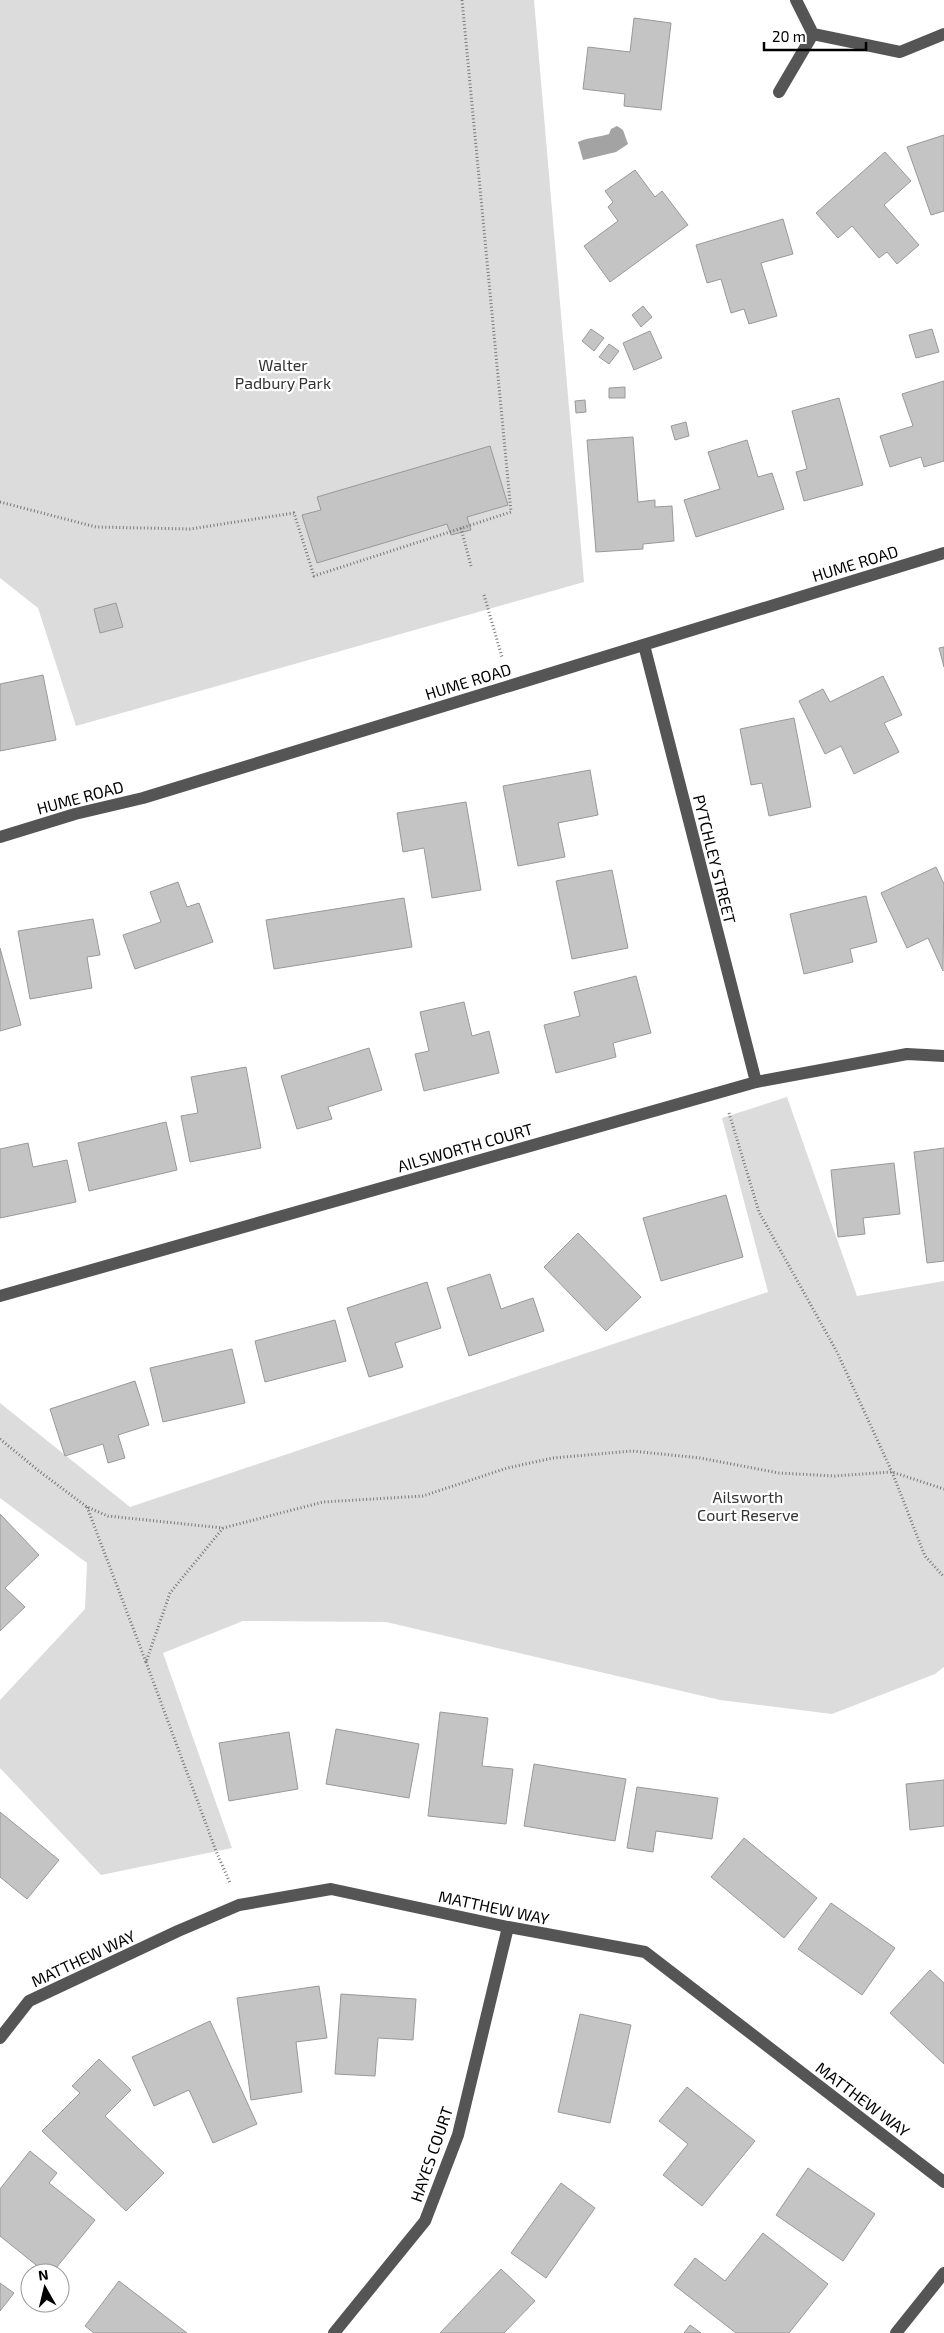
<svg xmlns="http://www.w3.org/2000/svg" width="944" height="2333" viewBox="0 0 944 2333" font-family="'Exo 2',sans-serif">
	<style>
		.green { fill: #dcdcdc }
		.water { fill: #a3a3a3 }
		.building { fill: #c4c4c4; stroke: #999 }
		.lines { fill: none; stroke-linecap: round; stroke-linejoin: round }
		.path { stroke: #777; stroke-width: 3; stroke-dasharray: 1 2.5; stroke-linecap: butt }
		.minor { stroke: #555; stroke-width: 12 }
		.labels { text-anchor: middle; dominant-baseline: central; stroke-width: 4.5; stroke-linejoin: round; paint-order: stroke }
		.park-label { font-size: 16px; fill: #333; stroke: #fff }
		.street-label { font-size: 16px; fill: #000; stroke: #fff }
	</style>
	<rect width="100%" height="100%" fill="#fff"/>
	<path class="green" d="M0,0h534l50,582 -508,144 -38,-118 -38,-30z
		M787,1097l70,199 87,-15v386l-9,7 -103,40 -112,-14 -334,-78 -143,-1 -80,32 69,195 -131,27 -101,-107v-68l85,-91 2,-46 -87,-65v-95l130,104 638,-215 -46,-174z"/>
	<path class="water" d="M617,126l6,4 5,14 -12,8 -33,8 -5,-18c7,-4 22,-5 31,-8l2,-5z"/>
	<path class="building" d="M634,18l37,5 -10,87 -37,-4 1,-12 -42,-5 5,-42 42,5z
		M944,135v76l-13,4 -24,-68z
		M885,152l26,29 -27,24 35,40 -22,19 -10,-12 -8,6 -27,-32 -14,12 -22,-25z
		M635,170l20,27 7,-6 26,34 -78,57 -26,-36 34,-25 -10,-14 5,-5 -8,-11z
		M783,219l10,35 -32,9 16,53 -28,8 -5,-15 -13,4 -10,-34 -14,4 -11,-38z
		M643,306l9,11 -11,10 -9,-12z
		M591,329l13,9 -10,13 -12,-10z
		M932,329l7,23 -23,6 -7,-23z
		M650,331l12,27 -28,12 -11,-27z
		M609,344l10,7 -10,13 -10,-7z
		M944,381v80l-20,6 -3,-10 -31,10 -10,-31 33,-10 -11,-32z
		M625,387v11h-16v-10z
		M839,398l24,87 -59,16 -8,-29 11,-3 -15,-58z
		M585,400l1,12 -10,1 -1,-12z
		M686,422l3,14 -14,4 -4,-14z
		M633,437l5,65 17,-2v7l17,-1 2,35 -31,3v5l-47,3 -9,-112z
		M747,440l11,37 14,-4 12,36 -88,28 -12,-37 36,-11 -12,-37z
		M490,446l18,59 -41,12 4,13 -20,5 -4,-11 -130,39 -15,-48 19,-5 -4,-13z
		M116,603l7,24 -23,6 -6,-24z
		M944,647v20l-5,-19z
		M43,675l13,65 -56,11v-67z
		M883,676l19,39 -18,8 15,29 -45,22 -13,-28 -16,8 -26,-53 24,-12 7,13z
		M794,718l17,89 -42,9 -7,-33 -11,2 -11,-56z
		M590,770l8,45 -40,8 7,34 -47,9 -15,-80z
		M466,802l15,88 -49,8 -8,-50 -21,4 -6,-39z
		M936,867l8,17 -1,87 -15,-33 -21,10 -26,-55z
		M612,870l16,78 -56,11 -16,-78z
		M178,882l9,25 12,-4 14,39 -78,27 -12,-34 38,-13 -11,-30z
		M866,896l11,46 -27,7 3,13 -49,12 -14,-60z
		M404,898l8,49 -138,22 -8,-49z
		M93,919l7,36 -13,2 5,31 -62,11 -12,-68z
		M0,948l21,77 -21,6z
		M636,976l15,57 -38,10 3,14 -60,16 -12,-48 36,-9 -6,-24z
		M464,1002l8,34 17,-5 10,42 -75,18 -9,-37 14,-3 -9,-39z
		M369,1048l13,42 -54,17 4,12 -35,10 -16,-53z
		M246,1067l15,81 -71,14 -9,-46 17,-3 -7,-36z
		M166,1122l11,48 -88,21 -11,-48z
		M28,1143l5,24 34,-7 9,42 -76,16v-69z
		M944,1148v113l-17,2 -13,-111z
		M894,1163l6,51 -37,4 2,16 -27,3 -7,-67z
		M726,1195l17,62 -82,24 -18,-63z
		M578,1233l63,64 -35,34 -62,-64z
		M490,1274l11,35 32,-11 11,33 -75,25 -22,-68z
		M427,1282l14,46 -46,15 8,24 -34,10 -22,-69z
		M335,1320l11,41 -81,21 -10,-41z
		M232,1349l13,54 -82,19 -13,-54z
		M135,1381l14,44 -31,10 7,23 -17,5 -5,-19 -38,12 -15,-47z
		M0,1514l39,41 -34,33 20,19 -25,24z
		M440,1712l48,6 -6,48 31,3 -7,55 -78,-8z
		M336,1729l83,15 -10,54 -83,-14z
		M289,1732l9,57 -69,12 -10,-58z
		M534,1764l92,15 -11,62 -91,-15z
		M944,1780v46l-34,4 -4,-46z
		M637,1787l81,11 -6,41 -56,-8 -3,21 -26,-4z
		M0,1812l59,48 -32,39 -27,-22z
		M744,1838l73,60 -33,40 -73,-61z
		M831,1903l64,45 -33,47 -64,-46z
		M930,1970l14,13v81l-54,-51z
		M319,1986l8,52 -31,4 6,50 -51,8 -14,-102z
		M341,1994l75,5 -3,41 -35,-2 -3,38 -40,-2z
		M580,2014l51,11 -21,98 -52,-11z
		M210,2021l47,103 -44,19 -24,-53 -35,16 -22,-49z
		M99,2059l32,31 -26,26 59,57 -38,38 -84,-80 38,-38 -8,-7z
		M687,2087l68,54 -53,65 -39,-31 25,-31 -29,-23z
		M30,2151l27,22 -8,10 46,37 -43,53h-6l-46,-37v-47z
		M808,2168l67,46 -32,47 -67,-46z
		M561,2183l34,25 -49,70 -35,-25z
		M763,2233l65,51 -39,49h-53l-62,-48 21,-27 30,23z
		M501,2269l34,32 -31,32h-64z
		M119,2281l68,52h-93l-9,-7z
		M0,2283l14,10 -14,18z
		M690,2325l11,8h-17z"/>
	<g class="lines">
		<path class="path" d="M0,502l96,25 94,2 104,-16 20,63 197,-64 -49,-512
			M461,528l10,38
			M484,595l18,62
			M729,1113l30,99 78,140 55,120 33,84 19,21
			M0,1439l39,32 48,36 21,9 115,12 100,-26 100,-6 84,-28 46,-10 79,-7 68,7 79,15 56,3 57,-4 52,17
			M87,1507l59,155 24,-69 53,-65
			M146,1662l70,189 14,32"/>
		<path class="minor" d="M796,0l17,34 87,18 44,-18
			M779,92l34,-58
			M644,645l112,437
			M0,837l75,-23 68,-16 801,-245
			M0,1296l756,-214 151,-28 37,2
			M0,2038l29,-37 149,-70 61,-26 92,-16 177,38 137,25 299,230
			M334,2333l91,-112 33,-86 50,-208
			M896,2333l48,-60"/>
	</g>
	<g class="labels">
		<g class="park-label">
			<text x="283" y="364">Walter<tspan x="283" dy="18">Padbury Park</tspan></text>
			<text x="748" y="1496">Ailsworth<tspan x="748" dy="18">Court Reserve</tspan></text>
		</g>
		<g class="street-label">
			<text transform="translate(855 563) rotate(-17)">HUME ROAD</text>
			<text transform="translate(468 681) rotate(-17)">HUME ROAD</text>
			<text transform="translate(80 797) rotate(-15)">HUME ROAD</text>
			<text transform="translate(715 859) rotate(76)">PYTCHLEY STREET</text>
			<text transform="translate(465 1147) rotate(-16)">AILSWORTH COURT</text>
			<text transform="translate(494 1907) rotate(12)">MATTHEW WAY</text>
			<text transform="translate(83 1958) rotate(-25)">MATTHEW WAY</text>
			<text transform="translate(863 2099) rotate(37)">MATTHEW WAY</text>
			<text transform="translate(431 2154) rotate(-71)">HAYES COURT</text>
		</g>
	</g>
	<g transform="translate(45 2288) rotate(352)"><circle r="24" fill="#ffffff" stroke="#999999"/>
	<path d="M0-4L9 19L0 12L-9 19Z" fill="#000000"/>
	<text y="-8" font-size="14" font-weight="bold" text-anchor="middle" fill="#000000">N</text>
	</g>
	<path d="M764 42v8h102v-8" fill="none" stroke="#000000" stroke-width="2.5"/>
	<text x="772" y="42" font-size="15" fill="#000000" stroke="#ffffff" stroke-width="4" paint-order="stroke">20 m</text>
</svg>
